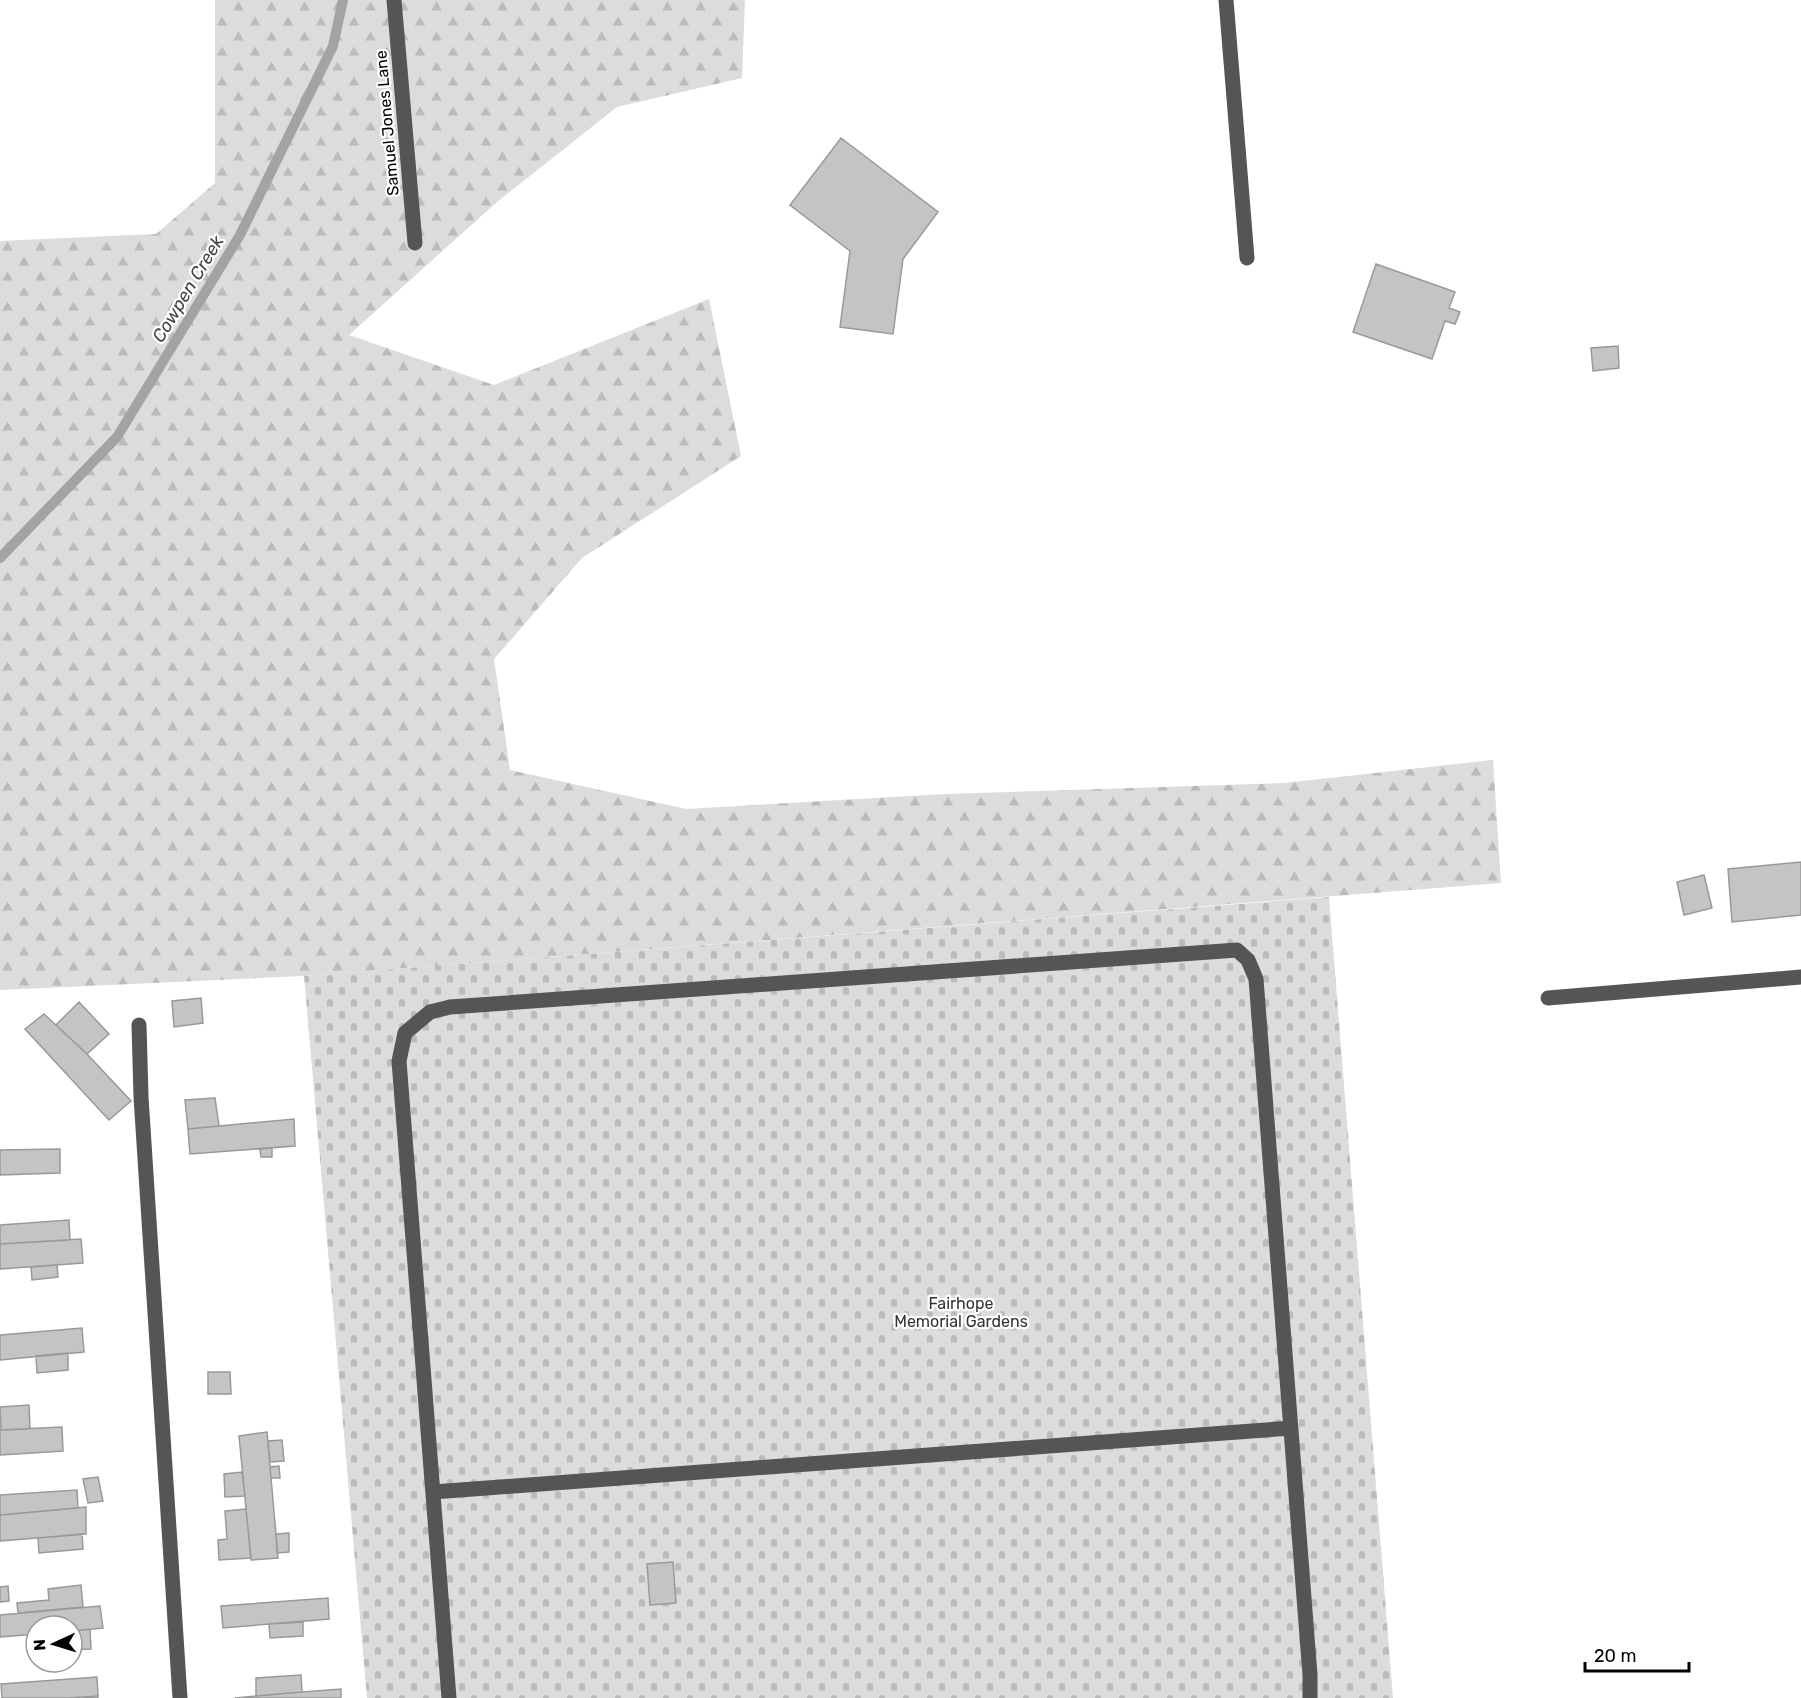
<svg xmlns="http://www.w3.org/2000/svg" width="1801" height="1698" viewBox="0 0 1801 1698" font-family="Rubik,sans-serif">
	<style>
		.forest { fill: url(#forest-firs) }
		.cemetery { fill: url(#cemetery-stones) }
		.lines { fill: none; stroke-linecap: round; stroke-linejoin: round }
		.stream { stroke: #a3a3a3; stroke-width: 10 }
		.building { fill: #c4c4c4; stroke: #999; stroke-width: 1.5 }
		.minor { stroke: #555; stroke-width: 15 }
		.labels { text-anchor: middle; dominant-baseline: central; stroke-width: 4.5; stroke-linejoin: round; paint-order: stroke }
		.street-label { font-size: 16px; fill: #000; stroke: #fff }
		.park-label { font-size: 16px; fill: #333; stroke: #fff }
		.water-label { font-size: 18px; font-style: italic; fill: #444; stroke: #fff }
	</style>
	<defs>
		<pattern id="forest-firs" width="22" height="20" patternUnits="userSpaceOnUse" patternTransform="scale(1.5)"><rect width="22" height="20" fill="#dcdcdc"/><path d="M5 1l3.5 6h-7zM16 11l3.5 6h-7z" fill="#bbb"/></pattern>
		<pattern id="cemetery-stones" width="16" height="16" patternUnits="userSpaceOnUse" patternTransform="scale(1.5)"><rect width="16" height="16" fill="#dcdcdc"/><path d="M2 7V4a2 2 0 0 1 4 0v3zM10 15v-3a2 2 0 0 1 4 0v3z" fill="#bbb"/></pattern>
	</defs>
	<rect width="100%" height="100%" fill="#fff"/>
	<path class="forest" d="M215,0h530l-3,78 -125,29 -120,95 -148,133 145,50 215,-86 32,157 -159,102 -88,101 16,111 176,39 260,-15 338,-11 209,-23 8,123 -1197,93 -304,14v-749l156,-7 59,-51z"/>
	<path class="cemetery" d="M1329,897l64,801h-1026l-63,-722z"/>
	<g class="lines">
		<path class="stream" d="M0,558l117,-121 123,-202 93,-189 10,-46"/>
	</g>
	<path class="building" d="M841,138l97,74 -35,47 -10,75 -53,-7 10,-76 -60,-46z
		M1376,264l79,28 -6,16 11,4 -5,12 -10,-3 -13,38 -79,-27z
		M1618,346l1,22 -26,3 -2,-23z
		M1801,862v53l-69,7 -4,-53z
		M1704,875l8,33 -28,7 -7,-33z
		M201,998l2,25 -29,4 -2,-26z
		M79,1002l30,32 -22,20 -31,-29z
		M44,1014l43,40 44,47 -22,19 -84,-91z
		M215,1098l4,28 -31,3 -3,-29z
		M294,1119l1,27 -105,8 -2,-25z
		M272,1148v9h-11l-1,-8z
		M60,1149v24l-60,2v-25z
		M69,1220l1,20 -70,4v-19z
		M81,1239l2,24 -83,6v-25z
		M57,1265l1,12 -26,3 -1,-13z
		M82,1328l2,24 -84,8v-25z
		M68,1353v17l-31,3 -1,-17z
		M208,1372h22l1,22h-23z
		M29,1405l1,24 -29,1 -1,-23z
		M62,1427l1,24 -63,4v-25z
		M267,1432l11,126 -27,2 -12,-124z
		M282,1440l2,21 -14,1 -2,-21z
		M279,1466l1,12h-9l-1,-11z
		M242,1472l3,24 -20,1 -1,-23z
		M98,1477l5,24 -15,2 -5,-24z
		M77,1490l1,18 -78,7v-20z
		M86,1507v27l-86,7v-26z
		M246,1509l5,49 -32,2 -1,-20 9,-1 -2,-28z
		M289,1533v19l-12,1 -1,-19z
		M82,1534l1,15 -44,4 -1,-15z
		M673,1562l3,41 -26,2 -3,-41z
		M81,1585l2,22 -65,6 -1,-10 32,-3 -1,-11z
		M8,1586l1,15 -9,1v-15z
		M328,1598l1,21 -106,9 -2,-22z
		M100,1606l3,22 -31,3v-5h-36v8l-36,3v-22z
		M303,1622v14l-33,2 -1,-14z
		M90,1629l1,20 -19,1v-19z
		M301,1675l1,17 -46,4v-18z
		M97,1677l1,19 -29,2h-67l-1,-14z
		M341,1689v9h-106l67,-6z
		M98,1696v2h-29z"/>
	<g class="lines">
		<path class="minor" d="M394,0l21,243
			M1226,0l21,258
			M1548,998l253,-21
			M139,1025l2,72 39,601
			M433,1492l858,-64
			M449,1698l-50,-637 6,-28 25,-21 20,-5 787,-57 11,10 8,19 54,696v23"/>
	</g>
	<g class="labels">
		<g class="street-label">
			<text transform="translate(387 123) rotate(-95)">Samuel Jones Lane</text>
		</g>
		<g class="park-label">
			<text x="961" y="1303">Fairhope<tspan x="961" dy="18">Memorial Gardens</tspan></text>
		</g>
		<g class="water-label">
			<text transform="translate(188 289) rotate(-59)">Cowpen Creek</text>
		</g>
	</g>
	<g transform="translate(54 1644) rotate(266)"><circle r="28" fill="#ffffff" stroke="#999999" stroke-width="1.5"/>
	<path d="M0-4.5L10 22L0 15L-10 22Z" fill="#000000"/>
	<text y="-9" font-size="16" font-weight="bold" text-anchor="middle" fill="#000000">N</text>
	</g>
	<path d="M1585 1662v9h104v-9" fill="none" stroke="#000000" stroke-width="3"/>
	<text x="1594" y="1662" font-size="18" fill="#000000" stroke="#ffffff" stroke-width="4.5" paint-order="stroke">20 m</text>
</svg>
